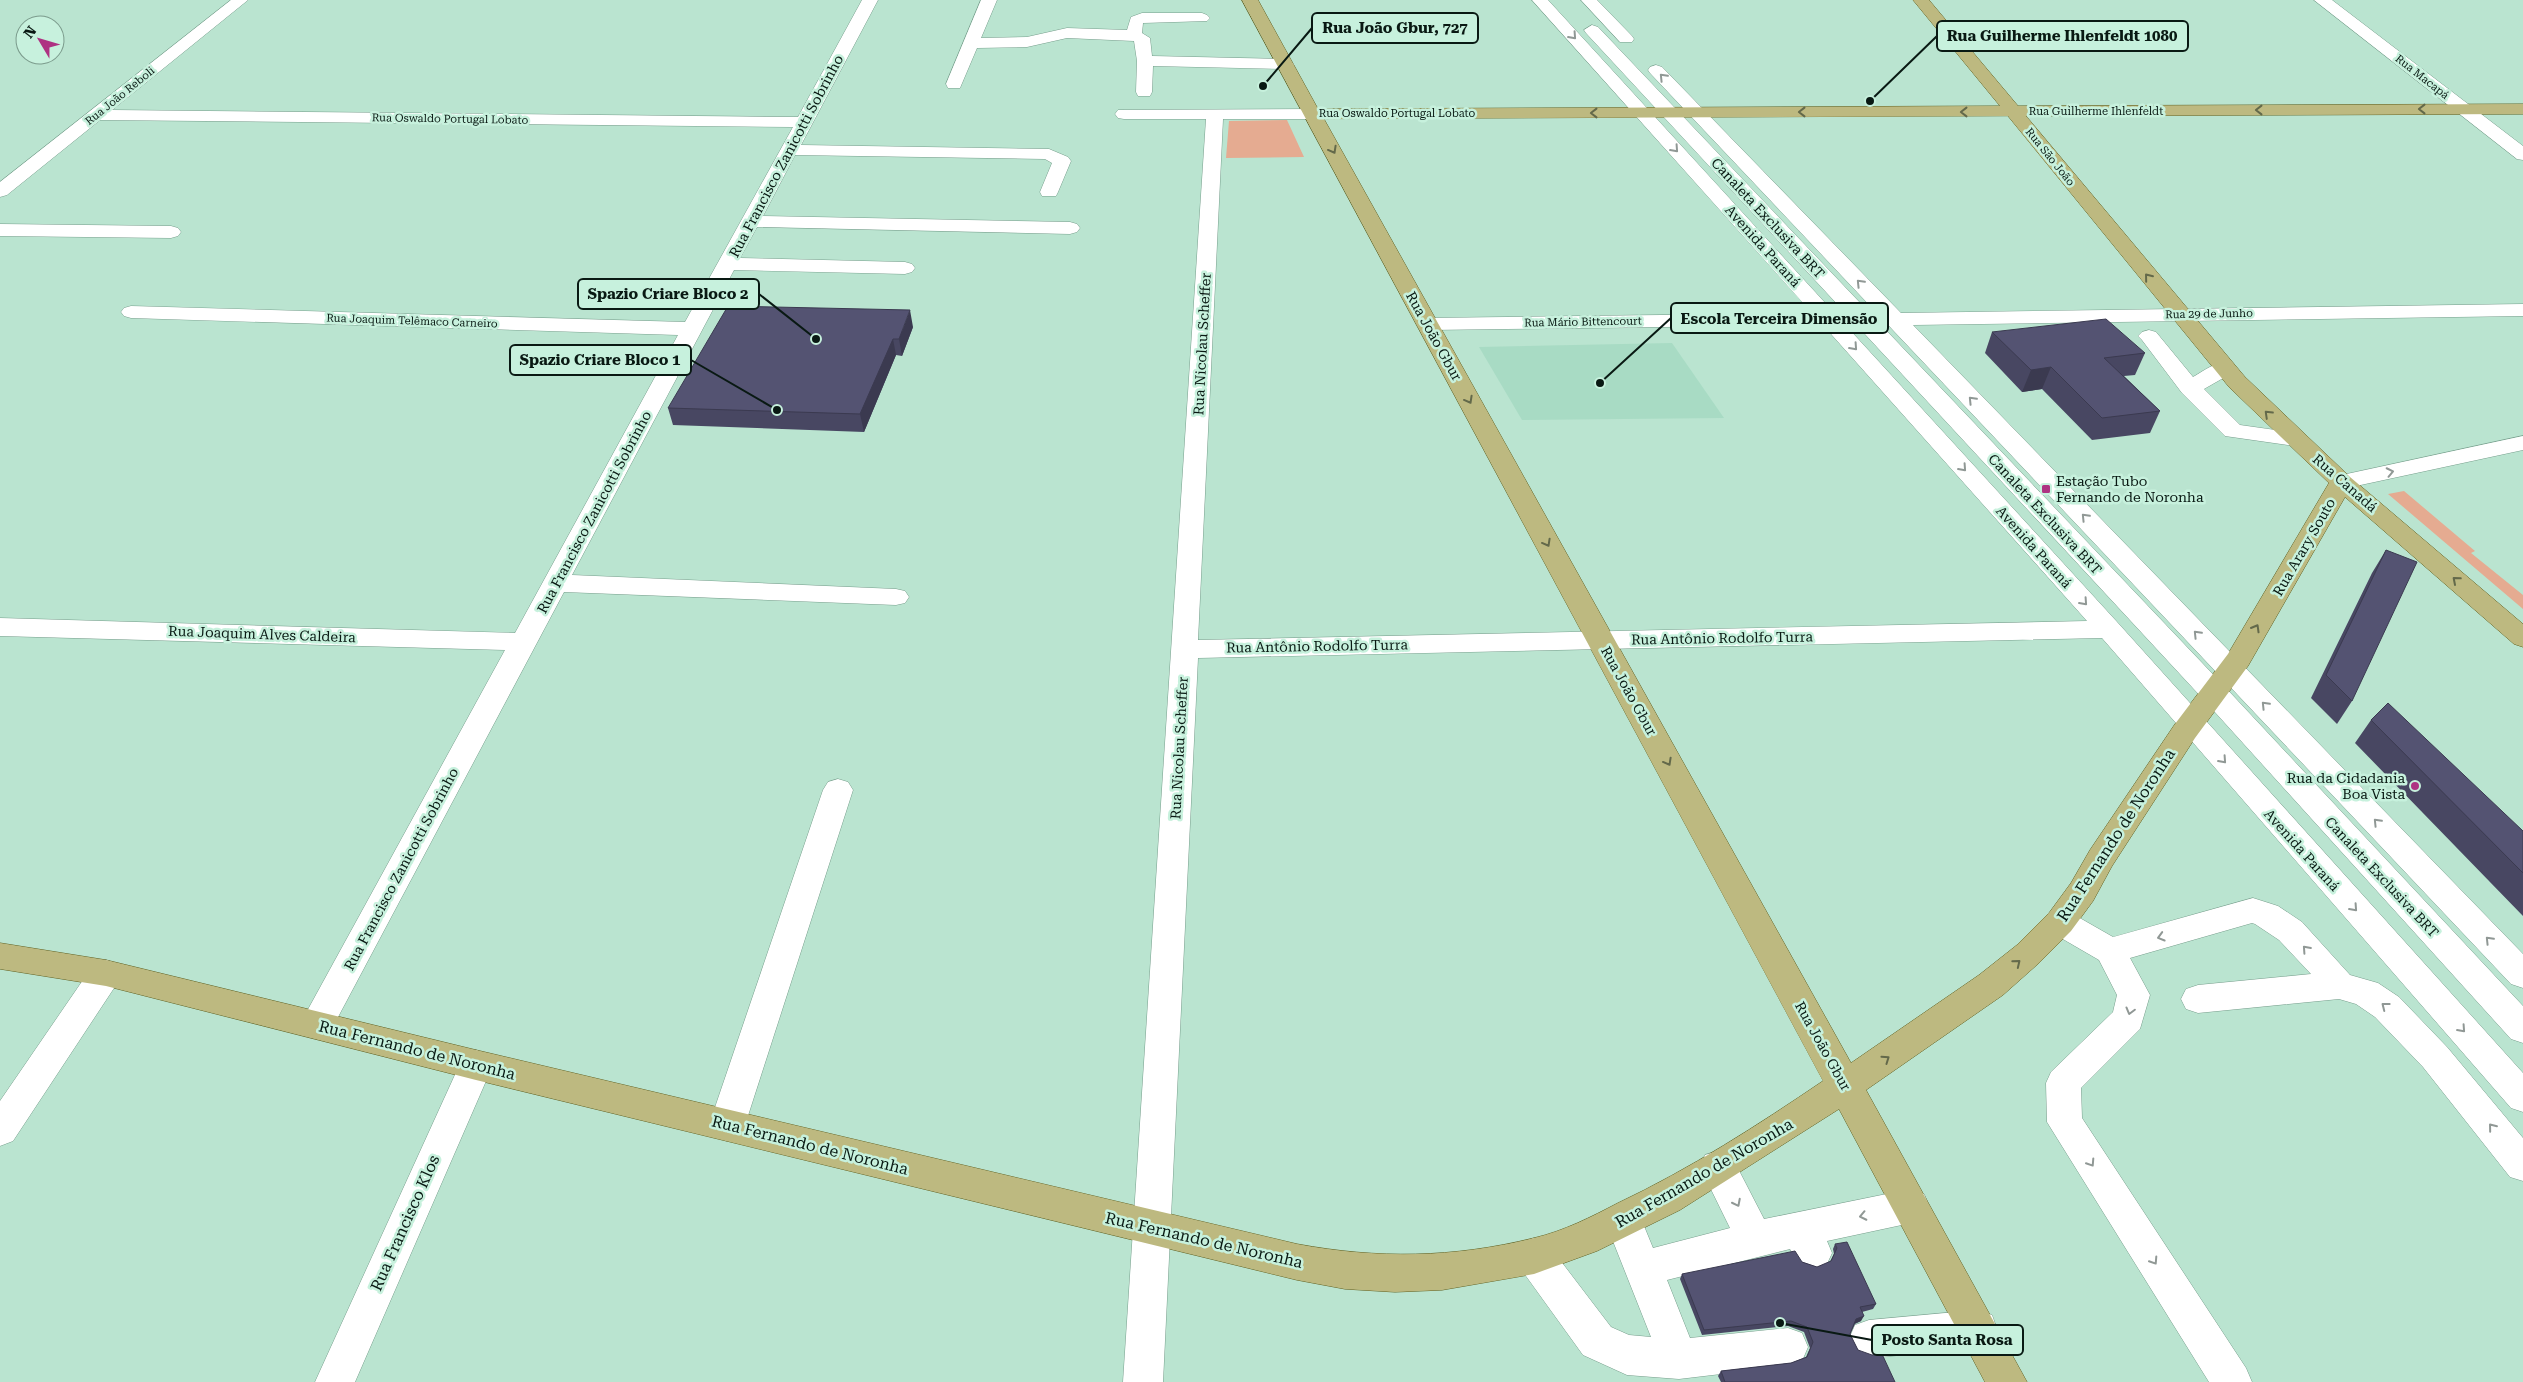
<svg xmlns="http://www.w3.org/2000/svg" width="2523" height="1382" viewBox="0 0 2523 1382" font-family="'Roboto Serif',serif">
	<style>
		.built { fill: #a8dbc4 }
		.green { fill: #e5ab91 }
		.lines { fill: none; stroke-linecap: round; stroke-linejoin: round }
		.minor-casing { stroke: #779e8c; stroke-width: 1 }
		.major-casing { stroke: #616223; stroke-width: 1 }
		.minor { fill: #fff; fill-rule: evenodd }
		.major { fill: #bdb980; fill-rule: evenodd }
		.wall { fill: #484762 }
		.shaded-wall { fill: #3b3a50 }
		.building { fill: #545372; stroke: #3b3a50 }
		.oneway { stroke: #909895 }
		.oneway2 { stroke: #63694a }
		.poi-dot { fill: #ae3282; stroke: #c7f1dd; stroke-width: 2 }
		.labels { text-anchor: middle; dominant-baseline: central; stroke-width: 5; stroke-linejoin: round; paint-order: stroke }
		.far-street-label { font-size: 11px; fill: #091913; stroke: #c7f1dd }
		.street-label { font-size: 14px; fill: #091913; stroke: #c7f1dd }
		.poi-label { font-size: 14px; fill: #091913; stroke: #c7f1dd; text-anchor: start }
		.near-street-label { font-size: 16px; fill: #091913; stroke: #c7f1dd }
		.leader { fill: none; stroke: #091913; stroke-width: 2 }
		.callout-dot { fill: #091913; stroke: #c7f1dd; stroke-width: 2 }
		.callout { fill: #c7f1dd; stroke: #091913; stroke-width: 2 }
		.callout-label { font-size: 15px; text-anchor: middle; font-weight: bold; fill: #091913 }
	</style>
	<rect width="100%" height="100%" fill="#bae4d0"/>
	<path class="built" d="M1672,343l52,75 -202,2 -43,-73z"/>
	<path class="green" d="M1287,120l17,37 -78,1 3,-37z
		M2404,491l71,60 -4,2 52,42v14l-135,-115z"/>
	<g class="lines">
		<g class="minor-casing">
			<path id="minor" d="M231,0h17l-136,110 686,7 64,-117h16l-77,145 248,4 19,8 3,4 -13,31 -2,4h-14l-2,-4 12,-29 -7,-4 -250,-4 -32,61 307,6 7,2 3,4 -3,4 -7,2 -313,-7 -17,31 165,4 7,2 3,4 -3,4 -7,2 -171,-4 -162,305 324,14 9,2 4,6 -4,6 -9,2 -332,-13 -235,442 -12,4 -12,-4 -5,-10 205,-374 -505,-14v-18l515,15 163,-298 -547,-17 -7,-2 -3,-4 3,-4 7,-2 554,16 108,-195 -693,-7 -93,75 -7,2v-15z
				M981,0h16l-16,38 46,-1 40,-9 60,2 4,-13 11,-4h60l5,2 3,3 -3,3 -64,2 -1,10 8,5 2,18 134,3 8,5 -8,5 -133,-3 -1,26 -2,4h-12l-2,-4 1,-31 -3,-20 -67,-3 -40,9 -50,1 -17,40h-12l-2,-4z
				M1532,0h16l570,623 405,450v39l-12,-4 -409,-470 -904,20 -35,724h-40l83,-1263h-82l-6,-1 -3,-4 3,-4 195,-1 6,1 3,4 -3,4 -6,1h-90l-25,521 889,-19 -264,-296 -395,5 -7,-2 -3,-4 3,-4 7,-2 384,-5z
				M1581,0h16l35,36 2,3 -2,3h-12z
				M2314,0h18l191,146v14l-6,-1z
				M1592,25l6,2 626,659 299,320v37l-12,-4 -307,-339 -618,-667 -2,-3z
				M1656,65l6,2 239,246 622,-9v12l-610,9 610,629v34l-12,-4 -861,-911 -2,-3 2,-3z
				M0,224l171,2 7,2 3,4 -3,4 -7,2 -171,-2z
				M2149,330l7,2 37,45c12,-7 24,-17 39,-14l3,5 -3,5 -28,16 36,36 63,9 3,5 -3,5 -8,2 -70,-10 -43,-43 -40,-53 -4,-4 4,-4z
				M2523,436v14l-181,39 -8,-2 -4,-5 4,-5 8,-2z
				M838,779l10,3 5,8 -108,335 -6,11 -12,5 -12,-5 -6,-11 114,-335 5,-8z
				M2253,898l25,8 24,16 48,53 28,8 21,14 48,50 76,91v43l-13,-4 -87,-110 -48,-50 -19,-13 -17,-5 -141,14 -12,-4 -5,-10 5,-10 12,-4 113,-11 -32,-34 -24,-16 -3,-1 -122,35 20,37 -10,34 -59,59 1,30 164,250 6,14h-43l-162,-260 -1,-39 5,-11 62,-60 4,-17 -18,-35 -50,-29 -5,-9 5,-9 11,-4 11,4 42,24z
				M106,960l12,4 4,9 -4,9 -105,159 -13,5v-45l94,-137z
				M476,1050l12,5 5,10 -138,317h-40l149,-327z
				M1718,1151l13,4 33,64 147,-30 13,5 5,12 -5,12 -13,5 -84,18 5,12 -6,13 -13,5 -13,-5 -10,-17 -123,31 23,58 98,-10 14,5 6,14 -6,14 -14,5 -109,13 -52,-4 -44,-20 -62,-86 -6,-13 6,-13 13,-5 13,5 64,84 18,8 22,2 -46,-116 6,-12 13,-5 13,5 16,39 77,-20 -30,-61 5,-12z
				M1978,1310l14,5 5,14 -5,14 -14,5 -109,10 -14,-5 -6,-14 6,-14 14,-5z"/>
		</g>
		<g class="major-casing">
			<path id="major" d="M1242,0h16l60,109 682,-3 -87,-106h16l89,106 505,-2v10l-497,2 219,261 105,100 173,147v23l-9,-3 -169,-147 -97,169 -53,72 -83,128 -19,35 -22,30 -32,32 -36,32 -137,95 161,292h-42l-146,-273 -159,101 -83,41 -63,23 -92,16 -47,2 -50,-3 -48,-9 -821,-200 -370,-94 -106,-17v-26l106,17 370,90 821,194c81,15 156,14 237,-6 30,-7 57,-21 84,-35 72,-34 140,-78 205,-122zM2008,116l221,271 100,96 -101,171 -53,70 -85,126 -19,33 -22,30 -32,32 -38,30 -128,88 -527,-944z"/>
		</g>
		<use href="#minor" class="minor"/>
		<use href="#major" class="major"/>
	</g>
	<path class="wall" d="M913,327l-11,29 -6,-1 -32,77 -191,-7 -5,-17z
		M1992,332l153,21 -10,22 -11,1 36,35 -10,22 -58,7 -50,-51 -20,3 -37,-39z
		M2386,550l-34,151 -15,23 -26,-26 61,-125z
		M2371,720l152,111v85l-168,-173z
		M1835,1244l41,60 -3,5 -11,3 -1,9 -6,3 -5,10 8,16 37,32h-174l-3,-6 3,-5 70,-8 15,-6 4,-9 -6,-16 -16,-6 -86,9 -22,-56 2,-5 120,-12 15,5 13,-5 4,-8 -1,-5z"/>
	<path class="shaded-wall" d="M910,310l3,17 -11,29 -3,-17z
		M893,339l3,16 -32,77 -4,-18z
		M2051,367l-9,22 -20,3 9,-22z
		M1864,1316l-3,5 -8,3 3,-5z"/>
	<path class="building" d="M728,306l182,4 -11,29h-6l-33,75 -192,-6z
		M2106,319l39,34 -41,5 56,53 -58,7 -51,-51 -20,3 -39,-38z
		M2386,550l31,12 -65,139 -26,-26z
		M2388,703l135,128v42l-152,-153z
		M1847,1242l29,62 -16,3 4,9 -8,3 -6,15 8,16 14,5 10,-1 13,28h-170l-4,-11 70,-8 16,-6 6,-15 -6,-15 -16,-6 -87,9 -22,-56 113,-23 7,11 15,5 14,-6 6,-13 -2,-4z"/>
	<defs><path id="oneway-chevron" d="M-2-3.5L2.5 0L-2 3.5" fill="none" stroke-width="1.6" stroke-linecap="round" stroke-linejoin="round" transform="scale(1.25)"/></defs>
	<g class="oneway">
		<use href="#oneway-chevron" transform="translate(1573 36) rotate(48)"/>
		<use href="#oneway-chevron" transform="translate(1663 77) rotate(-134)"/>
		<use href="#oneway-chevron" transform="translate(1675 149) rotate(48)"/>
		<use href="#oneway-chevron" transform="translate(1860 283) rotate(-134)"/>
		<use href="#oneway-chevron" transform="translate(1854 347) rotate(48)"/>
		<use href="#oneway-chevron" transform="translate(1972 400) rotate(-134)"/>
		<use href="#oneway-chevron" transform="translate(1963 468) rotate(48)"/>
		<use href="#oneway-chevron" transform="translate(2390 472) rotate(-12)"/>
		<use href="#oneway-chevron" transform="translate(2085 517) rotate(-134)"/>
		<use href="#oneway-chevron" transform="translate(2084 602) rotate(48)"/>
		<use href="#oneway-chevron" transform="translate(2197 634) rotate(-134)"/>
		<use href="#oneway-chevron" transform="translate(2265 705) rotate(-134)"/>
		<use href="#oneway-chevron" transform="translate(2223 760) rotate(48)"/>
		<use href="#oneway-chevron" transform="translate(2377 822) rotate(-134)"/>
		<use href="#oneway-chevron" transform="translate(2354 908) rotate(48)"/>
		<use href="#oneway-chevron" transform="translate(2161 937) rotate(164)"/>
		<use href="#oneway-chevron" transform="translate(2489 940) rotate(-134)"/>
		<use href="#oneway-chevron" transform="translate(2306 949) rotate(-132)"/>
		<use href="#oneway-chevron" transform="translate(2385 1006) rotate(-142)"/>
		<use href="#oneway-chevron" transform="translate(2130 1011) rotate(105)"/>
		<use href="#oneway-chevron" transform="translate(2462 1029) rotate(48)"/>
		<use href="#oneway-chevron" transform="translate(2492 1127) rotate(-129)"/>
		<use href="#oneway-chevron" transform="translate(2091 1163) rotate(57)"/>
		<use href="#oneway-chevron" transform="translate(1737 1203) rotate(63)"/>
		<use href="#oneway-chevron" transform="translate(1863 1216) rotate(168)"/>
		<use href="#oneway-chevron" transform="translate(2154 1261) rotate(57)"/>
	</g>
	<g class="oneway2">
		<use href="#oneway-chevron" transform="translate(2422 109) rotate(180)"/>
		<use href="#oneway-chevron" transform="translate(2259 110) rotate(180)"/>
		<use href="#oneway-chevron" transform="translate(1802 112) rotate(180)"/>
		<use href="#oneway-chevron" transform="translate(1964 112) rotate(180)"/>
		<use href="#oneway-chevron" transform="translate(1594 113) rotate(180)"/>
		<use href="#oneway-chevron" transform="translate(1333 150) rotate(61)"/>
		<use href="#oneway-chevron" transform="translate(2148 277) rotate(-129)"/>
		<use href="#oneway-chevron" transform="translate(1469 400) rotate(61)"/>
		<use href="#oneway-chevron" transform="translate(2268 414) rotate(-136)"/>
		<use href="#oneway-chevron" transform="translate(1547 543) rotate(61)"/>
		<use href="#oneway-chevron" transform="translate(2456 580) rotate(-139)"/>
		<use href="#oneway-chevron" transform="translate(2256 628) rotate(-60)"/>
		<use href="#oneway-chevron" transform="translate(1668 762) rotate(61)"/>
		<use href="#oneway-chevron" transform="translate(2017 963) rotate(-39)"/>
		<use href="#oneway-chevron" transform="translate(1886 1059) rotate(-35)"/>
	</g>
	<g class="poi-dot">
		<rect x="2041" y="484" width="10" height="10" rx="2.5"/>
		<circle cx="2415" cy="786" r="5"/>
	</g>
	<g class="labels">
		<g class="far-street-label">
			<text transform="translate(2422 77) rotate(38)">Rua Macapá</text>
			<text transform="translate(120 96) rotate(-39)">Rua João Reboli</text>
			<text x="2096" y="111">Rua Guilherme Ihlenfeldt</text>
			<text x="1397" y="113">Rua Oswaldo Portugal Lobato</text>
			<text transform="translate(450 119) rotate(1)">Rua Oswaldo Portugal Lobato</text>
			<text transform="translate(2050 157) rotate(51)">Rua São João</text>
			<text transform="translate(2209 314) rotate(-1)">Rua 29 de Junho</text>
			<text transform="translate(412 321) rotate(2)">Rua Joaquim Telêmaco Carneiro</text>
			<text transform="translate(1583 322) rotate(-1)">Rua Mário Bittencourt</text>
		</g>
		<g class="street-label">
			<text transform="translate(786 156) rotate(-62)">Rua Francisco Zanicotti Sobrinho</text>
			<text transform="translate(1768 218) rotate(47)">Canaleta Exclusiva BRT</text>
			<text transform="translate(1763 246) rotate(48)">Avenida Paraná</text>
			<text transform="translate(1434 336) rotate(61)">Rua João Gbur</text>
			<text transform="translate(1202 344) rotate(-87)">Rua Nicolau Scheffer</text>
			<text transform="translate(2345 483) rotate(41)">Rua Canadá</text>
			<text transform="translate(594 512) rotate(-62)">Rua Francisco Zanicotti Sobrinho</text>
			<text transform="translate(2045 514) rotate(47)">Canaleta Exclusiva BRT</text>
			<text transform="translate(2034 547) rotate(48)">Avenida Paraná</text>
			<text transform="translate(2304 547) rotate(-60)">Rua Arary Souto</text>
			<text transform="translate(262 634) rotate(2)">Rua Joaquim Alves Caldeira</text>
			<text transform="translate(1722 638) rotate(-1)">Rua Antônio Rodolfo Turra</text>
			<text transform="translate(1317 646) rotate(-1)">Rua Antônio Rodolfo Turra</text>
			<text transform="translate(1629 691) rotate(61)">Rua João Gbur</text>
			<text transform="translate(1179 748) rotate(-87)">Rua Nicolau Scheffer</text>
			<text transform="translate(2302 850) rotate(48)">Avenida Paraná</text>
			<text transform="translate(401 869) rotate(-62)">Rua Francisco Zanicotti Sobrinho</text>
			<text transform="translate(2382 877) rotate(47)">Canaleta Exclusiva BRT</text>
			<text transform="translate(1823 1046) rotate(61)">Rua João Gbur</text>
		</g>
		<g class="poi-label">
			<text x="2056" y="481">Estação Tubo<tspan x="2056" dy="16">Fernando de Noronha</tspan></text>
			<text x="2405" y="778" text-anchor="end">Rua da Cidadania<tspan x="2405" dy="16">Boa Vista</tspan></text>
		</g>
		<g class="near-street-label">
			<text transform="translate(2116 835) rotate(-57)">Rua Fernando de Noronha</text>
			<text transform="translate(417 1050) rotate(14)">Rua Fernando de Noronha</text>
			<text transform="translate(810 1145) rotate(14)">Rua Fernando de Noronha</text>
			<text transform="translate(1704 1173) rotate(-30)">Rua Fernando de Noronha</text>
			<text transform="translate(405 1223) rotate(-66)">Rua Francisco Klos</text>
			<text transform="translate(1204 1240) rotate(13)">Rua Fernando de Noronha</text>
		</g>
	</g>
	<path class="leader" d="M1263 86L1312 28M1870 101L1937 36M816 339L759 294M1600 383L1671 318M777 410L691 360M1780 1323L1872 1340"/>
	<g class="callout-dot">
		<circle cx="1263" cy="86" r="5"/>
		<circle cx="1870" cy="101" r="5"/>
		<circle cx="816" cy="339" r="5"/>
		<circle cx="1600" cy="383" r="5"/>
		<circle cx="777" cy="410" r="5"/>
		<circle cx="1780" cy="1323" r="5"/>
	</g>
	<g class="callout">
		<rect x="1312" y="13" width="166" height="30" rx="5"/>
		<rect x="1937" y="21" width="251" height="30" rx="5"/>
		<rect x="578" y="279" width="181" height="30" rx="5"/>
		<rect x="1671" y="303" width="217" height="30" rx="5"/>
		<rect x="510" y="345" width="181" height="30" rx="5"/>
		<rect x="1872" y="1325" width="151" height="30" rx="5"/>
	</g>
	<g class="callout-label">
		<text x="1395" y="33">Rua João Gbur, 727</text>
		<text x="2062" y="41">Rua Guilherme Ihlenfeldt 1080</text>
		<text x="668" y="299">Spazio Criare Bloco 2</text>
		<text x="1779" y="324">Escola Terceira Dimensão</text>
		<text x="600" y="365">Spazio Criare Bloco 1</text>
		<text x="1947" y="1345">Posto Santa Rosa</text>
	</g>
	<g transform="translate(40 40) rotate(308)"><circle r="24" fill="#c7f1dd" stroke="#7b9b8c"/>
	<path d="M0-4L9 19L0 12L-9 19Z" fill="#ae3282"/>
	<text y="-8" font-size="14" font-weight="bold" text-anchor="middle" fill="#091913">N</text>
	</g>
</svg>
